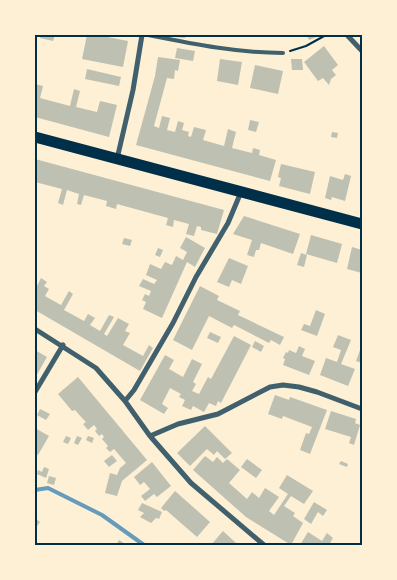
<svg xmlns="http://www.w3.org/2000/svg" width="397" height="580" viewBox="0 0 397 580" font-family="Cabin,sans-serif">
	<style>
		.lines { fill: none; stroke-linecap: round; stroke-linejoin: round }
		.stream { stroke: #669bbc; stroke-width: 4 }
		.building { fill: #bec0b2 }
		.path { stroke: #003049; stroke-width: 2 }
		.service { stroke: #3f606c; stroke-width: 4 }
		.minor { stroke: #3f606c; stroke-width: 5 }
		.primary { stroke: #003049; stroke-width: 11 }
		.neatline { fill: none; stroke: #003049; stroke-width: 2 }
	</style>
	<rect width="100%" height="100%" fill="#fdf0d5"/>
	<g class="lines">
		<path class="stream" d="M35,490l13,-2 54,27 42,30"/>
	</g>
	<path class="building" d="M41,35h14l-2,6 -13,-3z
		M87,35h10l31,6 -5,26 -41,-8z
		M174,35h12l-1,3 -11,-1z
		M307,35h14l-12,5z
		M324,46l14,19 -6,5 4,5 -5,4 -2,6 -6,-7 -5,3 -14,-19z
		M177,48l18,3 -2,10 -18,-3z
		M158,57l22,3 -2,11 -3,-1 -1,9 -7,-1 -13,48 5,2 3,-12 8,2 -3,12 8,2 3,-11 6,2 -2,7 7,2 -1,4 3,1 3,-10 12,3 -3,10 21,6 4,-17 8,3 -4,16 20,5 1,-5 7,2 -1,5 17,5 -6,21 -134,-36 19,-69z
		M220,59l22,3 -4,23 -21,-4z
		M291,59h11l1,11h-11z
		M255,65l28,6 -5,23 -28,-6z
		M87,69l34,8 -2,9 -34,-7z
		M35,84l8,2 -3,12 30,8 4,-17 6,2 -4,16 21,5 3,-11 17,4 -8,32 -74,-20z
		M250,120l9,2 -3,10 -8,-2z
		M332,132l6,1 -1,5 -6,-1z
		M35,159l189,51 -7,24 -16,-4v-3l-4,-1 -3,10 -8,-2 3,-10 -15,-4 -1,7 -7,-2 2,-7 -51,-14 -1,5 -10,-3 1,-5 -23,-6 -3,10 -4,-1 2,-10 -12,-4 -4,15 -5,-2 4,-14 -27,-7z
		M281,164l34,8 -5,22 -31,-8 2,-8 -3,-1z
		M345,174l6,2 -6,25 -13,-4 -1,3 -6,-2 5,-22 13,4z
		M244,216l56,18 -7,20 -32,-11 -2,7h-3l-2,7 -7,-2 5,-15 -19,-6z
		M311,235l31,9 -5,19 -31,-9z
		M186,237l19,11 -10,19 -8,-5 -25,56 -19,-9 3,-7 -4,-2 3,-6 4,2 2,-5 -12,-5 4,-7 11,5 3,-4 -11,-5 4,-11 11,5 4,-7 7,3 4,-9 7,4 4,-8 -7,-4z
		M124,238l8,2 -2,6 -8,-2z
		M352,247l10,3v23l-15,-4z
		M158,248l5,2 -3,7 -5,-2z
		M301,253l6,2 -3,12 -7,-2z
		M229,258l19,8 -7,18 -9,-4 -3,7 -12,-5z
		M41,278l6,4 -3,4 5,3 -4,7 16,9 8,-14 4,3 -9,16 20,11 4,-7 7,4 -5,7 10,6 9,-16 5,2 -10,17 3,2 11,-18 11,6 -4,7 5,2 -7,12 20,11 6,-11 4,3 -13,23 -105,-61v-20z
		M200,286l19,10 -2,4 23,11 -2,4 46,22 -4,8 -9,-5 -2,3 -35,-18 -2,3 -23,-12 -17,34 -19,-10z
		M316,310l9,4 -8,22 -16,-6 3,-6 6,2z
		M210,332l11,5 -3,6 -11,-5z
		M338,335l13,5 -10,24 14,5 -7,17 -28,-11 6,-17 11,4 4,-12 -8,-3z
		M234,336l17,9 -30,58 -3,-2 -2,5 -7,-3 -5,9 -11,-6 -2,4 -9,-4 3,-6 -6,-3 2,-3 -11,-6 -8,16 6,4 -4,6 -24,-14 25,-45 9,5 -5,9 14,8 9,-18 10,5 -9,18 3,2 -4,7 7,3 9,-17 3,2z
		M255,341l9,5 -3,6 -9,-5z
		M299,346l6,3 -3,7 13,5 -6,14 -26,-10 2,-6 -2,-1 3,-6 2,1 1,-3 7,3z
		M35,350l12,7 -12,21z
		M360,350l2,1v12l-6,-2z
		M78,377l69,83 -25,21 -5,15 -12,-3 5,-20 7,2 3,-7 6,-5 -12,-14 -4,3 -4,-4 2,-2 -6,-7 2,-2 -2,-3 -3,2 -4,-5 2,-2 -3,-4 -6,5 -5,-6 3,-2 -3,-3 -8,-9 -3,1 -14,-17z
		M275,395l14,5 1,-3 37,13 -17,44 -10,-4 6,-17 3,1 3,-7 -29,-11 -1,3 -14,-5z
		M40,409l10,5 -4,6 -9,-5z
		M331,411l25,8 -1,4 5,2 -6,20 -5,-2 2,-6 -26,-8z
		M205,426l27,27 -7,6 -8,-8 -3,4 -7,-6 -17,17 -13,-13z
		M35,428l14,8 -11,19 -3,-1z
		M66,436l5,2 -3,6 -5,-2z
		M77,436l5,2 -4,7 -4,-2z
		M88,436l6,2 -2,5 -6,-3z
		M112,455l5,6 -8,6 -5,-6z
		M205,456l8,6 4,-5 6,6 4,-4 13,11 -11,13 18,16 5,-7 7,6 6,-10 14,9 -10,14 5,4 14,-21 -9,-6 8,-13 26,16 -9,13 -13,-8 -7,10 11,7 -2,3 10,7 -12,22 -45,-28 -53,-47z
		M247,459l15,11 -6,8 -15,-11z
		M341,461l7,3 -1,3 -8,-3z
		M152,462l19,24 -14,11 -3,-3 -9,7 -4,-5 9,-7 -6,-7 -4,3 -6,-8z
		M44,467l5,2 -3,9 -9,-4 1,-4 4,2z
		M49,476l7,2 -2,7 -7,-2z
		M175,491l35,31 -13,15 -31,-27 -2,1 -3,-3z
		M314,502l13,8 -4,6 -5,-4 -7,12 -7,-5z
		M142,503l20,9 -3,7 -3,-1 -5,5 -11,-6 4,-4 -6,-3z
		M35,518l5,4 -5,7z
		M223,531l13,12 3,2h-28z
		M308,532l14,9 5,-8 6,5 -4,7h-29z
		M119,540l8,5h-11z"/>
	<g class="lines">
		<path class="path" d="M290,51l16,-5 20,-11"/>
		<path class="service" d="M148,35c45,9 89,18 135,18"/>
		<path class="minor" d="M347,35l15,16
			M117,159l16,-69 9,-55
			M35,329l61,39 29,33 25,35 41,47 73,62
			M35,392l28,-47
			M125,401l9,-11 39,-67 23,-46 32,-54 13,-31
			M150,436l28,-12 40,-10 52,-27 13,-2 16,2 18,5 45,17"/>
		<path class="primary" d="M35,137l327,87"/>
	</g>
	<rect width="397" height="580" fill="none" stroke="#fdf0d5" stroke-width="72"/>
	<rect x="36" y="36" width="325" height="508" class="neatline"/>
</svg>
